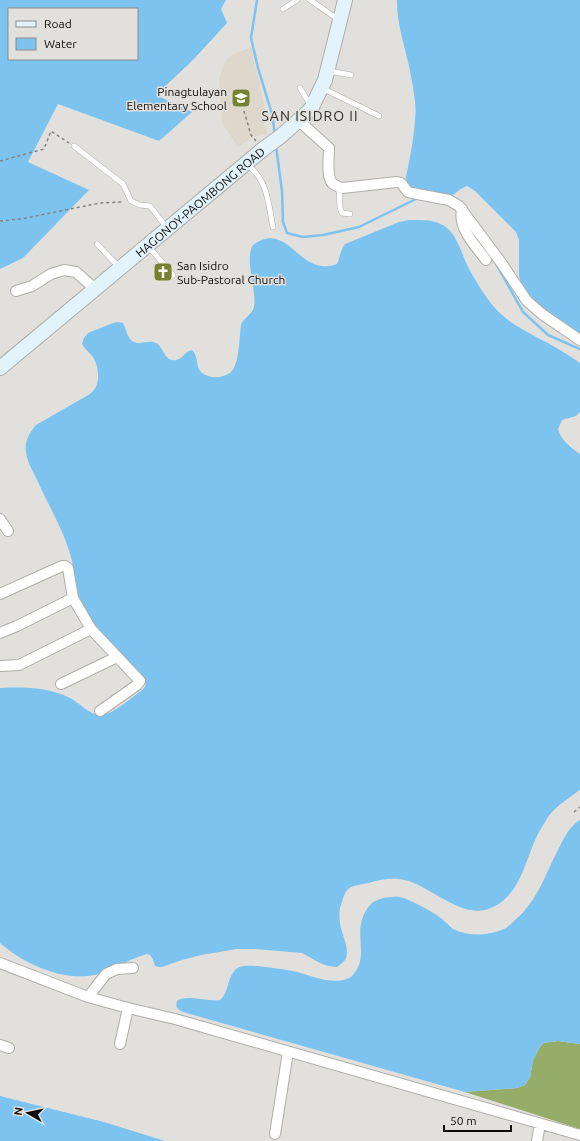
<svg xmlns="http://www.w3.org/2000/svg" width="580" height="1141" viewBox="0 0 580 1141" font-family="Ubuntu,sans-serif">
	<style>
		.built { fill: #ddd7cc }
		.forest { fill: #96ac69 }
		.water { fill: #7dc3ef; fill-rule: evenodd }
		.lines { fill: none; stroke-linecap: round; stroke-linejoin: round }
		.stream { stroke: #7dc3ef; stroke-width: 2.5 }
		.service-casing { stroke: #afada9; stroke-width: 6 }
		.minor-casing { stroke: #afada9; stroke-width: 12 }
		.secondary-casing { stroke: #afada9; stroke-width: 16 }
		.path { stroke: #848380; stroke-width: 1.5; stroke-dasharray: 3 3; stroke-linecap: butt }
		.service { stroke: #fff; stroke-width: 5 }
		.minor { stroke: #fff; stroke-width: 10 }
		.secondary { stroke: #e2f3fb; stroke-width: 14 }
		.labels { text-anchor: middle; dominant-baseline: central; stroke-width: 3; stroke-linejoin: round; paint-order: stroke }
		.poi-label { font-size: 12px; fill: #0d0c0b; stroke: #e2e0dc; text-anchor: end }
		.street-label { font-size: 12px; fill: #0d0c0b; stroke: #e2e0dc }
		.quarter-label { font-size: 14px; letter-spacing: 1px; fill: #2c2b28; stroke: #e2e0dc }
	</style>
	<rect width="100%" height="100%" fill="#e2e0dc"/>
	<path class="built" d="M251,47l16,71 -4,3 5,13 -17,4 -13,9 -16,-24 -3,-44 6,-18 7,-6z"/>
	<path class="forest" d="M558,1041l22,3v85l-115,-37 52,-4 8,-3 5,-8 3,-17 5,-10 5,-7z"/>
	<path class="water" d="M0,0h226l-5,9 6,14 -34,37 -37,35 36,17 -33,29 -101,-37 -30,58 61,28 -66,68 -23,11zM9,9h128v50h-128z
		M397,0h183v336l-46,-31 -13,-20 -2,-10v-35l-3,-8 -41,-41 -8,-5c-7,2 -11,8 -18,11 -15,-3 -42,-1 -43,-20 4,-19 8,-39 9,-58 2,-14 -2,-30 -4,-43 -4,-23 -15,-53 -14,-76z
		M409,220c13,0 28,-1 38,8 10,8 15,26 20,37 8,15 22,39 35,50 11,10 24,16 36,23 14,7 29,16 42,25v49l-4,4 -14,4 -4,9c3,11 12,18 22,25v336c-11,8 -24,16 -32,27 -4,7 -9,14 -12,21 -11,24 -17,59 -45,70 -32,13 -62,-26 -92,-29 -10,-1 -21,1 -30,4 -6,1 -13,2 -18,4 -6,4 -7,8 -9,15 -3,7 -3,13 -2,21 1,11 10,24 6,35 -2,4 -5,6 -9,9l-9,-1 -8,-3 -18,-10 -47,-4h-18l-36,6 -19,5 -20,7h-3l-4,-1c-2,-5 -2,-11 -8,-12 -11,3 -23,9 -34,14 -4,2 -9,4 -14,6 -33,9 -74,-9 -99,-31v-255c23,-1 48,-1 70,10 8,4 19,16 29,17 11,2 33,-18 42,-24 6,-5 6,-8 2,-15 -20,-21 -43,-40 -58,-66 -9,-15 -9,-32 -13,-49 -7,-29 -23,-54 -35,-81 -4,-9 -10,-18 -11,-28 -2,-10 4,-20 10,-27l54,-31c2,-2 5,-5 6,-7 4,-9 2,-24 -4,-31 -3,-4 -7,-7 -10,-12l2,-6 4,-5 25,-10 5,-1 5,1c3,6 4,13 8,17 7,7 17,-1 25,3 8,4 8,19 20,17 7,-1 9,-9 16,-10 7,6 3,16 9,22 4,4 12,6 18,5 4,-1 8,-2 11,-4 10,-8 9,-36 11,-48 3,-8 11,-10 13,-18 3,-18 -10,-47 -1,-62 36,-26 45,33 84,19 3,-6 3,-14 8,-20l54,-22z
		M580,820v224l-22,-3 -15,2 -5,7 -5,10 -3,17 -5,8 -8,3 -52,4 -282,-80c-5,-3 -8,-4 -6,-11 8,-7 31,1 43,-1 2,-2 4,-4 5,-7 4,-8 5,-22 14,-26 6,-2 13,-1 18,-1 12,1 24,3 36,5 18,4 38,15 56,7 3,-1 4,-3 6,-6 14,-18 -3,-41 12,-63 5,-9 16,-12 26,-12 8,-1 13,2 20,5 10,5 20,10 29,17 4,3 7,7 11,10 16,8 37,7 53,-1 3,-2 6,-5 9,-8 23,-19 31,-48 45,-74 5,-10 10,-20 20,-26z
		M0,1096l104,26 61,19h-165z"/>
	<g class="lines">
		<path class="stream" d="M257,0l-6,38 7,30 14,46 3,21
			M276,146l6,45 1,31 4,11 16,4 20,-2 36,-8 59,-29
			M495,262l28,50 25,23 32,14"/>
		<g class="service-casing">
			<path id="service" d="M310,0l29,20
				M283,9l14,-9
				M329,71l22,4
				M300,88l11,18
				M322,88l57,28
				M74,146l49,38 8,17 9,4 10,1 17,22
				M247,164c21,17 21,38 26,63
				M339,187l1,21 2,5 8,1
				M97,244l22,23
				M148,246l25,29"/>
		</g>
		<g class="minor-casing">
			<path id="minor" d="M298,120l31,28c0,9 -3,30 4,36 3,2 6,3 9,4l55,-6 4,1 7,9 4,1 37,7 10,6 41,55 27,40 15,13 38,26
				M462,209c-4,20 13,36 24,51
				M16,291l16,-5 19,-12 13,-4 12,2 19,17
				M0,519l8,12
				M0,594l62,-28h3l3,2 5,30 18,31 49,52 -3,4 -37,26
				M0,633l17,-7 56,-28
				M0,666l19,-1 72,-36
				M61,684l56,-27
				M0,963l88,34 40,11 47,11 405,116
				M88,997l18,-23 11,-5 16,-1
				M120,1044l8,-36
				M0,1045l9,3
				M275,1134l13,-82
				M537,1141l3,-17"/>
		</g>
		<g class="secondary-casing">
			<g id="secondary">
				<path id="s1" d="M0,368l262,-218 19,-14 27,-24 4,-5 13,-27 20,-80"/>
			</g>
		</g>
		<path class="path" d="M244,111l7,24 5,6
			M0,161l44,-12 7,-18 18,12
			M0,221l21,-2 79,-16 24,-1
			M574,812l6,-5"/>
		<use href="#service" class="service"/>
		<use href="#minor" class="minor"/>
		<use href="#secondary" class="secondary"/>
	</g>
	<defs>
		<g id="school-square" transform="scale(1)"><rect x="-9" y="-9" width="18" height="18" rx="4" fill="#76822f" stroke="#e2e0dc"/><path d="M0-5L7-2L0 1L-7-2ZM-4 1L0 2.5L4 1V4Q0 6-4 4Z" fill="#fff"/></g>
		<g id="church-square" transform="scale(1)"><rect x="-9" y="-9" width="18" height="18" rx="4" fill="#76822f" stroke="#e2e0dc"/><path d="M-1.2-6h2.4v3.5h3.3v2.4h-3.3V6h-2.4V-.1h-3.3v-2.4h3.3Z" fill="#fff"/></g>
	</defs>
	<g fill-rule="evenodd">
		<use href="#school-square" x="241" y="98"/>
		<use href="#church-square" x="163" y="272"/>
	</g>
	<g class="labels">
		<g class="poi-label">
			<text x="227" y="91">Pinagtulayan<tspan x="227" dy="14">Elementary School</tspan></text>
			<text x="177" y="265" text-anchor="start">San Isidro<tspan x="177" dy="14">Sub-Pastoral Church</tspan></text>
		</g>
		<g class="street-label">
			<text stroke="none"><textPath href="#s1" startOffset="260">HAGONOY-PAOMBONG ROAD</textPath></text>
		</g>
		<g class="quarter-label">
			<text x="310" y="116">SAN ISIDRO II</text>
		</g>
	</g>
	<rect x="8" y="8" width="130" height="52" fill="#e2e0dc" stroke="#8d8b88"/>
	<rect x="16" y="21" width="20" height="6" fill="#e2f3fb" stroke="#8d8b88"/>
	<text x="44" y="28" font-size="12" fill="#0d0c0b">Road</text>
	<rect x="16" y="38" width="20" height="12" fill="#7dc3ef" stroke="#8d8b88"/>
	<text x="44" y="48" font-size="12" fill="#0d0c0b">Water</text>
	<g transform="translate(28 1113) rotate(279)" stroke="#e2e0dc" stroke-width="3" paint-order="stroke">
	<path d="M0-3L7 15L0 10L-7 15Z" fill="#0d0c0b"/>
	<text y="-6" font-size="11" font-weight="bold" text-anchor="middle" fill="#0d0c0b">N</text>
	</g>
	<path d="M444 1125v6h67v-6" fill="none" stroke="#0d0c0b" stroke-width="2"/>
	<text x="450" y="1125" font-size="12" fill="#0d0c0b" stroke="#e2e0dc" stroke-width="3" paint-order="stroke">50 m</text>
</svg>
